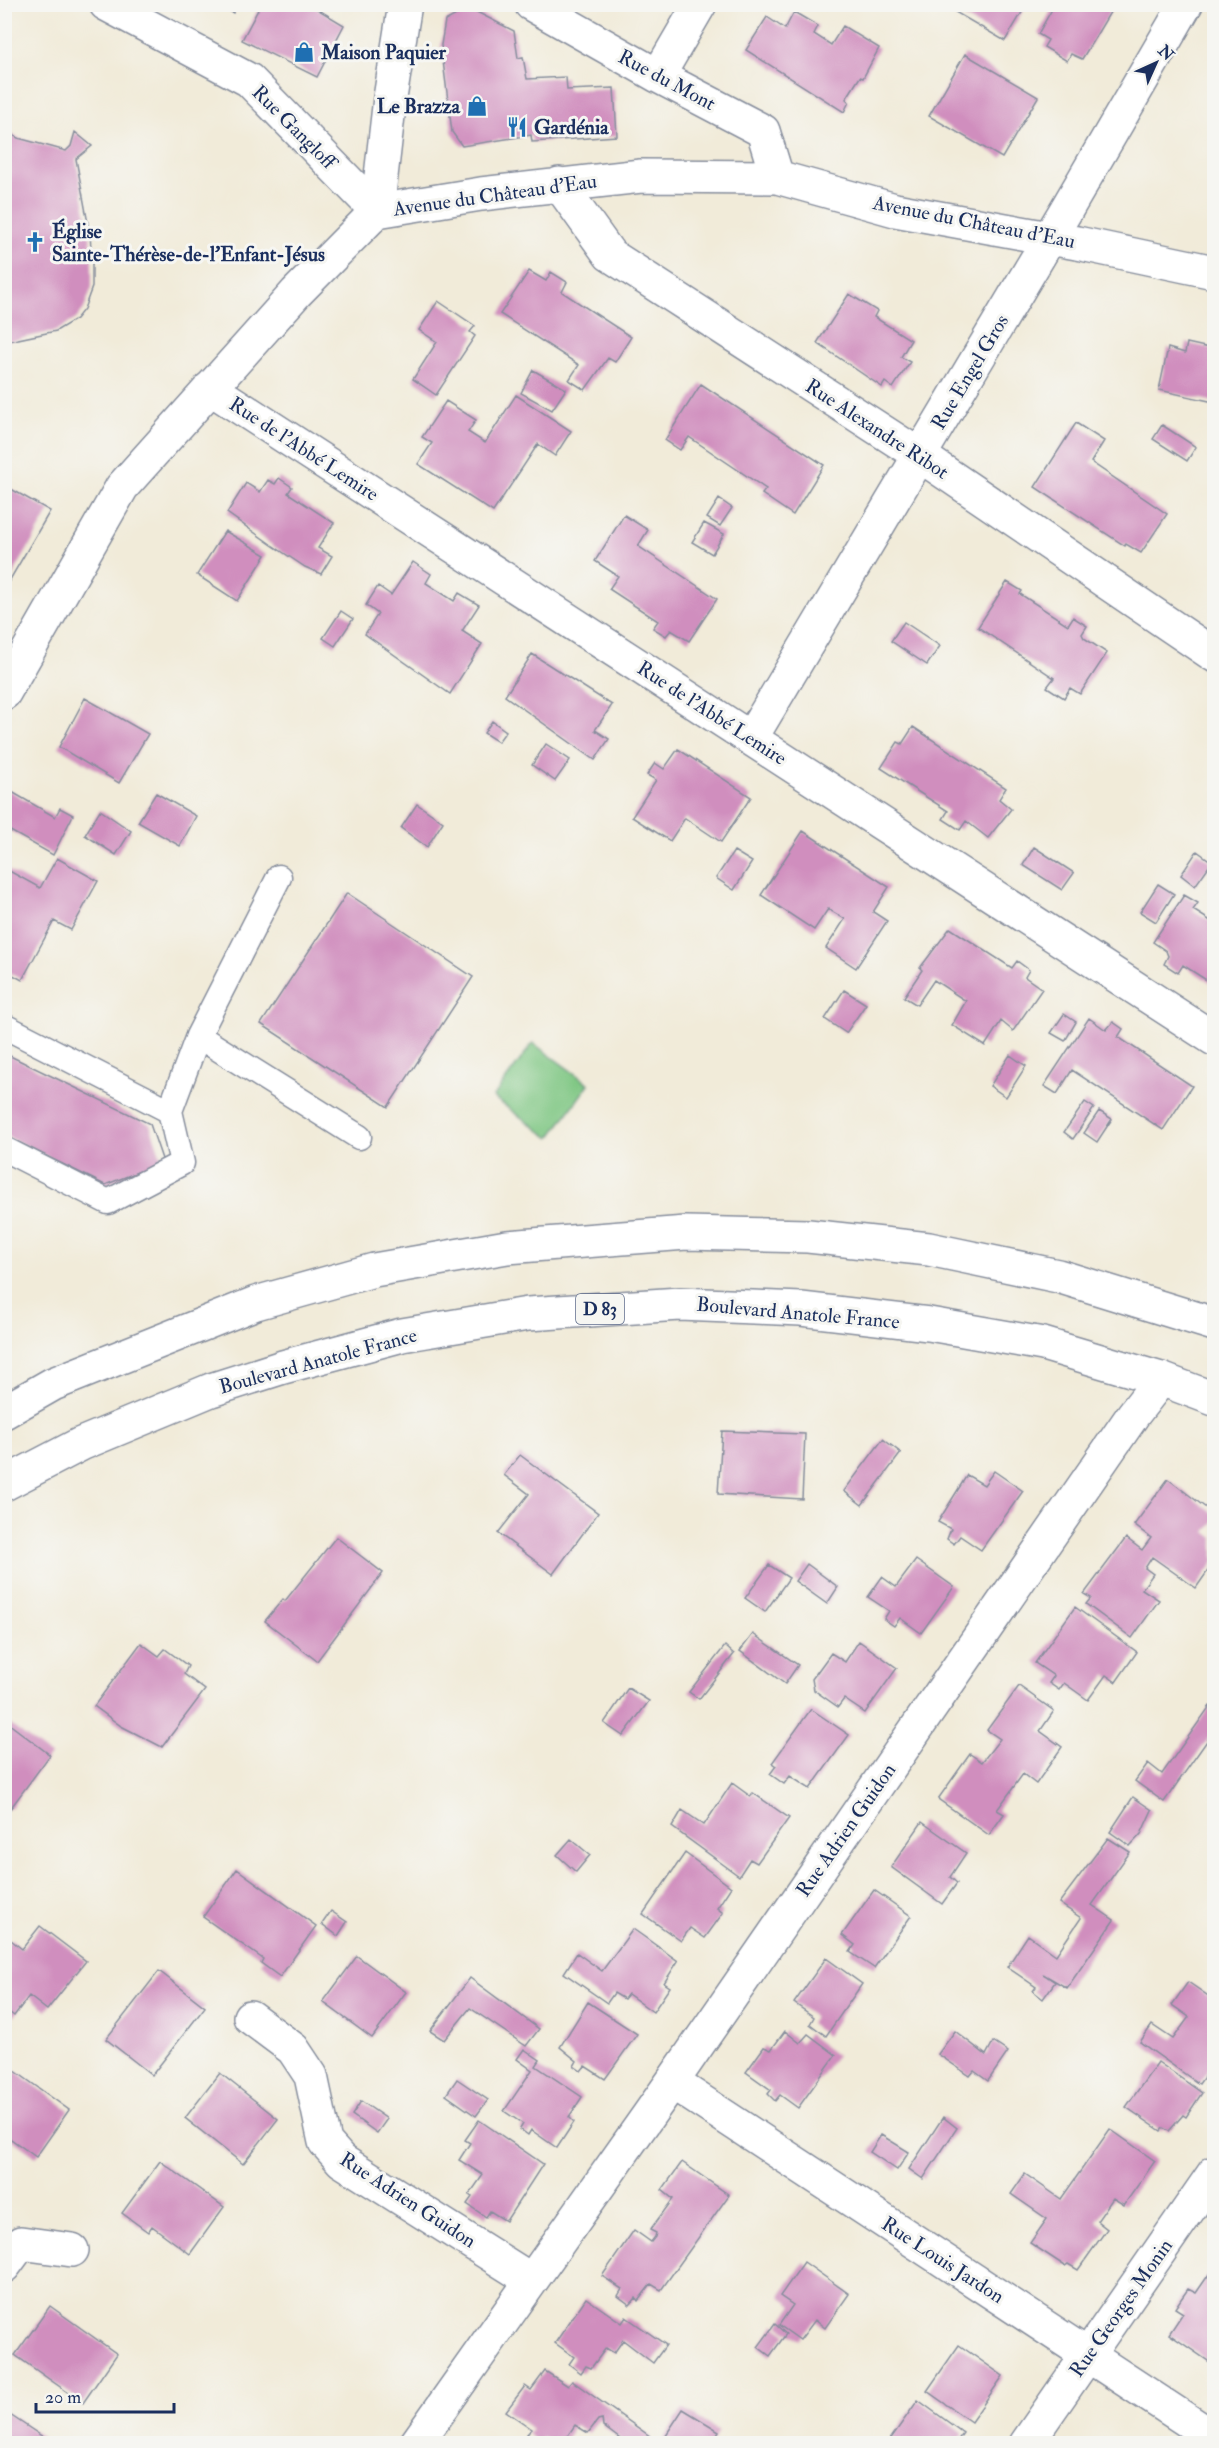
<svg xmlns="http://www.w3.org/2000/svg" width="1219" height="2448" viewBox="0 0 1219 2448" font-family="'IM FELL Double Pica',serif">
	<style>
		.green { fill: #7ec682; stroke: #4c7a70; stroke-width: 1.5 }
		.building { fill: #d08ebe }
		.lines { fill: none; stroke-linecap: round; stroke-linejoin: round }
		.service-casing { stroke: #868d9c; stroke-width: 27 }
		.minor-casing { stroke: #868d9c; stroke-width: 36 }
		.primary-casing { stroke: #868d9c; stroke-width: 36 }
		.service { stroke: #fff; stroke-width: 24 }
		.minor { stroke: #fff; stroke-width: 33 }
		.primary { stroke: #fff; stroke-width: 33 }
		.labels { text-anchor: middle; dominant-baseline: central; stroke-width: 6; stroke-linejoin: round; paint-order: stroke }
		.shield { fill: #f6f6f2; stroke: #5d6b8a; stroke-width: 1.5 }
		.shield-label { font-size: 18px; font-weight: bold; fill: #1b2f5e }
		.poi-label { font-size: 20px; font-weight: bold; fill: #1b2f5e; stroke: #f6f6f2; text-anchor: start }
		.street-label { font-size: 20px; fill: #1b2f5e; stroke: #f6f6f2 }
	</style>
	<rect width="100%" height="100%" fill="#f6f6f2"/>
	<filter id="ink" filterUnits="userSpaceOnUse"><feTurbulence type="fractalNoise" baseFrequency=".0167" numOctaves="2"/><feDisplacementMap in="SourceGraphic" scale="12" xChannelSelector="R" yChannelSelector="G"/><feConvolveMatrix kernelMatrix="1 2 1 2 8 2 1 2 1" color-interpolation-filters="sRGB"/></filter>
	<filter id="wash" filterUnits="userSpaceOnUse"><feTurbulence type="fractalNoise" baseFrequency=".008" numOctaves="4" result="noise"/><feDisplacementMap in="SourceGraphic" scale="24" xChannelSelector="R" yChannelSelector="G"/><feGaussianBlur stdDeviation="1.35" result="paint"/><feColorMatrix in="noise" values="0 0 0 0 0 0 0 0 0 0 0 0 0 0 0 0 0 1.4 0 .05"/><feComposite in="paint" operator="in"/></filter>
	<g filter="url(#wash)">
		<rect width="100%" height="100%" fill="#f1ebd9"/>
		<path class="green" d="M533,1043l56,41 -39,54 -57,-41z"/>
		<g id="blocks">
			<path class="building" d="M215,4h22l-4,9z
				M261,4h48l35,21 -27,52 -75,-37z
				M952,4h75l-22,37 -55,-32z
				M1055,4h60l-33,55 -11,-5 -4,7 -23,-14 4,-7 -10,-6z
				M469,8l45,23 4,27 5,-1 4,22 39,-2 1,13 47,-2 3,48 -85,6 -1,-7 -69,11 -10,-14 -11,-87 4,-24z
				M794,12l24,14 -4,8 17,11 12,-19 36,22 -16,30 -3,-1 -14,22 3,3 -5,10 -98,-62 21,-33 18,12z
				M965,54l73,43 -36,61 -73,-42z
				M4,130l14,8 48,13 5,-5 4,-14 17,14 -16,13 14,75 2,30v23l-8,22 -8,10 -20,12 -52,11z
				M529,271l17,10 5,-9 16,10 -5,10 69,45 -16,25 -7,-4 -23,32 -16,-10 10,-15 -79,-51z
				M849,294l28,17 -3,6 37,23 -10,17 9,5 -17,26 -8,-6 -3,5 -65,-44z
				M438,301l37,25 -5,6 5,4 -39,59 -23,-16 24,-37 -18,-12z
				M1187,343l27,6v53l-55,-12 9,-42 17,5z
				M533,370l33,19 -14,21 -31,-17z
				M701,384l123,81 -31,50 -31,-21 4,-5 -77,-52 -9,13 -15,-10z
				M516,395l55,36 -16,25 -17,-12 -45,68 -75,-48 14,-21 -10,-6 24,-36 30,19 -8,12 17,11z
				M1076,423l28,18 -13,21 76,52 -26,39 -15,-9 -1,2 -90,-59z
				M1162,425l34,22 -9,14 -34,-22z
				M279,478l13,9 -4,6 46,30 -16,25 14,8 -11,18 -16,-7 -33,-22 -45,-32 19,-30 14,9 8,-12 7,4z
				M4,485l46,26 -46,79z
				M719,499l13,9 -12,18 -13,-8z
				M624,515l24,15 -10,16 79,53 -28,42 -18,-11 -5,6 -13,-8 5,-7 -49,-32 9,-13 -23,-15z
				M704,523l20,11 -12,20 -20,-12z
				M225,531l41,24 -29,46 -40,-26z
				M413,562l18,12 -5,9 28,18 5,-8 20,12 -17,26 20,13 -32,50 -85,-60 13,-20 -12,-9 12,-19 13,9z
				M1007,582l15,9 -2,3 48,31 5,-8 14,9 -5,8 2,4 23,15 -27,41 -10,-6 -6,10 -17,-11 7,-9 -76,-51z
				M341,611l12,8 -18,27 -12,-8z
				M904,622l36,24 -13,19 -36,-24z
				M532,654l80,51 -17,25 14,9 -14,21 -90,-64z
				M85,698l63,36 -29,49 -60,-36z
				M492,721l14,10 -8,11 -14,-9z
				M913,727l93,61 -7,11 12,10 -23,29 -22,-17 -6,9 -17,-11 5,-8 -67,-43 17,-26 4,2z
				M546,744l24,16 -15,21 -23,-16z
				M678,749l73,48 -30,45 -36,-24 -15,23 -38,-24 24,-37 -9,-5 8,-12 9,6z
				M5,788l50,29 5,-9 13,7 -20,40 -48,-27z
				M156,793l40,23 -16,30 -42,-24z
				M417,804l26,18 -16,25 -26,-19z
				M100,810l31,21 -15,24 -31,-20z
				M803,831l86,56 -16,25 14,9 -31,47 -30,-20 19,-29 -17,-10 -14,21 -53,-35z
				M1034,847l40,26 -12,17 -39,-25z
				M734,851l18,11 -18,28 -18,-12z
				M1197,851l15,11 -17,24 -14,-11z
				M57,858l41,23 -27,49 -17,-9 -32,59 -18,-10v-102l36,20z
				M1158,884l16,10 -18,28 -16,-10z
				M347,893l126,84 -85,130 -127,-83z
				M1184,895l14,8 -5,7 21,13v62l-31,-20 -5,8 -14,-9 4,-8 -2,-5 -13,-9z
				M950,928l62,40 5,-7 12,9 -4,7 17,12 -29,42 -12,-10 -16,25 -33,-21 14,-24 -32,-21 -17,25 -13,-8 18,-27 -2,-2z
				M844,990l22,14 -20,29 -21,-14z
				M1064,1014l12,8 -11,19 -14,-8z
				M1089,1018l17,12 7,-8 10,7 -5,8 74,49 -29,44 -91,-60 -15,24 -13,-8z
				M4,1053l146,71 13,38 -58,23 -101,-50z
				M1010,1055l16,11 -20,31 -16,-11z
				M1085,1102l9,6 -21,31 -9,-7z
				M1099,1111l13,8 -15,23 -13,-9z
				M722,1431l83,3 -3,65 -84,-5z
				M883,1439l18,14 -39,52 -18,-14z
				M520,1455l78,58 -45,61 -55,-41 31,-39 -25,-19z
				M994,1471l29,20 -42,59 -21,-14 -6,8 -7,-5 4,-10 -13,-7 29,-47 17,10z
				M1168,1479l46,35v7l-8,11 8,6v24l-18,26 -44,-31 -7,11 8,6 -11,15 17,11 -27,38 -46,-34 5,-6 -7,-4 42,-56 16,12 9,-12 -17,-13z
				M336,1537l47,36 -66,88 -52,-40 18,-22 2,2z
				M916,1560l38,27 -33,46 -21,-15 -6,8 -10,-7 5,-8 -21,-14 14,-20 14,10z
				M807,1564l31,23 -11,17 -32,-23z
				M769,1565l20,13 -24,34 -20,-14z
				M1075,1607l62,45 -21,30 -10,-7 -18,25 -24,-17 -5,7 -10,-7 5,-7 -19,-13z
				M753,1634l45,31 -13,19 -45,-33z
				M859,1641l38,27 -32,45 -21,-14 -6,8 -24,-17 -2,-11 19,-26 14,9z
				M141,1643l18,13 6,-7 23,17 -4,8 21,16 -43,57 -41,-21 -27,-20z
				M725,1646l9,8 -35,45 -10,-7z
				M1019,1686l35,25 -14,20 22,16 -26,37 -13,-10 -26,36 7,4 -15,21 -51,-36 32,-45 12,8 18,-23 -13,-9z
				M628,1688l21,13 -26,35 -19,-13z
				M1210,1706l4,3v22l-50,71 -29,-21 13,-18 14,11z
				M811,1709l38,26 -39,54 -20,-13 -6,8 -14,-10 6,-8 -4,-3z
				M4,1720l46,35 -40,54 -6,-4z
				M732,1783l18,13 3,-3 36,25 -32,45 -7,-4 -11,17 -67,-49 10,-17 22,15z
				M1133,1797l19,13 -11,24 -11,12 -20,-14z
				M922,1822l44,31 -16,24 7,6 -15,21 -51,-37z
				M1108,1838l22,14 -38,53 22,15 -47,68 -24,-14 12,8 -12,17 -10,-8 3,-4 -29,-20 21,-32 28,20 25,-37 -22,-15z
				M571,1839l19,16 -14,17 -19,-17z
				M685,1853l46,34 -14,21 6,5 -18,25 -15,-10 -9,13 -38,-27z
				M237,1869l79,57 -36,51 -19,-14 2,-4 -60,-42z
				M874,1890l37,26 -37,52 -24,-16 5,-7 -13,-10z
				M331,1911l16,11 -9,14 -16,-12z
				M40,1926l46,35 -39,49 -18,-14 -15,20 -10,-8v-60l7,-8 11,9z
				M633,1929l45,32 -14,22 6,4 -17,25 -25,-18 -4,5 -10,-6 -7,10 -43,-30 13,-20 25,18z
				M357,1956l49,36 -34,46 -49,-36z
				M826,1958l36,26 -36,52 -16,-12 4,-7 -20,-14z
				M159,1971l46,36 -53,68 -46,-36z
				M470,1978l69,51 -13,17 -56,-38 -26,32 -14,-9z
				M1188,1982l26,18v69l-3,-2 -12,17 -59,-42 12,-17 21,14 16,-22 -17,-12z
				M588,2002l49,32 -32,45 -20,-13 -4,5 -7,-5 3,-5 -17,-14z
				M785,2031l15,12 8,-9 28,21 -38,53 -18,-13 -5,6 -7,-7 3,-4 -25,-18 18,-25 7,3z
				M955,2031l31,24 7,-13 15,10 -20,29 -14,-10 -4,5 -32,-22z
				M524,2049l16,11 -4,6 46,31 -13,20 5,5 -17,26 -26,-18 -3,5 -8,-6 3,-5 -19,-13 28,-41 -15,-11z
				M1158,2062l44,31 -16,24 -3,-2 -14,16 -6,-3 -2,3 -35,-24z
				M4,2063l65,47 -33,47 -32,-23z
				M220,2073l58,46 -35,45 -58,-46z
				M457,2079l31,21 -12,16 -30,-21z
				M361,2101l26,18 -10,14 -25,-18z
				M943,2117l14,11 -34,51 -14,-10z
				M479,2120l64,44 -37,57 -16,-10 -4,6 -19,-13 5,-7 -3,-2 14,-20 -24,-15 11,-17 -5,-3z
				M1110,2129l45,32 -31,44 -11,-7 -16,23 10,8 -29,41 -10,-6 -3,2 -35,-23 17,-24 -36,-25 14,-20 36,25z
				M881,2135l28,17 -12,18 -27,-18z
				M160,2161l64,46 -34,47 -38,-28 -4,6 -26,-19z
				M682,2162l47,33 -68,95 -10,-6 -13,17 -2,-3 -6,7 -12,-9 4,-7 -20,-13 32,-46 17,12 4,-5 1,-4 -6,-3 23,-31 -11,-9z
				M804,2262l45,32 -24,34 -10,-8 -15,20 -21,-15 14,-20 -13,-9z
				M1214,2267v98l-45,-31 14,-21 -8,-5 6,-9 7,-10 8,4z
				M586,2298l36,25 4,-6 40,28 -13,18 -30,-23 -9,13 -8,-5 -15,20 -5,-2 -5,7 -12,-9 5,-7 -19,-14z
				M50,2306l67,48 -34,49 -68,-48z
				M775,2324l11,10 -16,22 -12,-9z
				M959,2345l44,31 -32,46 -44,-31z
				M545,2371l23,15 4,-5 79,56 -5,7h-24l2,-2 -21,-16 -1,-7 -4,1 -10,13 -13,-8 -13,19h-10l-10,-7 -4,5 -11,-8 5,-5 -26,-18 19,-25 6,4z
				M918,2400l45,33 -8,11h-68z
				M683,2409l36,22 -8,13h-51z
				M4,2411l39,26 -4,7h-35z"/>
		</g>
	</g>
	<g filter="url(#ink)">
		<use href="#blocks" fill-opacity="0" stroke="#868d9c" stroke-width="1.5"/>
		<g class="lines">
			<g class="service-casing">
				<path id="service" d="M4,1026l166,85 28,-75 81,-159
					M198,1036l161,101
					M4,1149l104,53 74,-39 -12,-52"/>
			</g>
			<g class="minor-casing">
				<path id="minor" d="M106,4l143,76 128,131
					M531,4l127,72 105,55 14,46
					M658,76l42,-72
					M559,184l51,71 309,200 295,200
					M377,211l13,-113 15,-94
					M210,388l1004,651
					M4,693l118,-206 174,-194 81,-82 104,-17 160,-18 136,1 118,33 182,33 137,29
					M751,738l314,-526 121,-208
					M250,2017l43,32 18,27 14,66 17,19 189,119
					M672,2082l542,356
					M4,2266l17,-23 51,7
					M416,2444l256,-362 461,-667 28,-36
					M1026,2444l188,-271"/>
			</g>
			<g class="primary-casing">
				<path id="primary" d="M4,1412l49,-28 203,-81 118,-33 133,-23 179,-14 122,3 121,13 129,27 156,48
					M4,1484l77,-40 130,-54 72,-23 119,-32 126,-21 152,-10 121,5 128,15 114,20 118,35 53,20"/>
			</g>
			<use href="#service" class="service"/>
			<use href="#minor" class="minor"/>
			<use href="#primary" class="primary"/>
		</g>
	</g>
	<defs>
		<g id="shop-bare" transform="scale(1.62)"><path d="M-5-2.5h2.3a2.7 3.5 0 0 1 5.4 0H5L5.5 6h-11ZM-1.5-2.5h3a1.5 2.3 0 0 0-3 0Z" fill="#1f6fb2" stroke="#f6f6f2" stroke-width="2.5" paint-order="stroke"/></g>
		<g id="restaurant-bare" transform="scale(1.62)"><path d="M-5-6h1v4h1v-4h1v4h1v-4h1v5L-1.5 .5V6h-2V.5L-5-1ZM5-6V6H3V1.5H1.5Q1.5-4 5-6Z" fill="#1f6fb2" stroke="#f6f6f2" stroke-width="2.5" paint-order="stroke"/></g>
		<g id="church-bare" transform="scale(1.62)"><path d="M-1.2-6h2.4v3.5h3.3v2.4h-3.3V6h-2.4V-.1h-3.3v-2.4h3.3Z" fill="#1f6fb2" stroke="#f6f6f2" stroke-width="2.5" paint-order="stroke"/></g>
	</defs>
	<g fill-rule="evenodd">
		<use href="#shop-bare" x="304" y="52"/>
		<use href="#shop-bare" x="477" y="106"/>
		<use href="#restaurant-bare" x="517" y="127"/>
		<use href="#church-bare" x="35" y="242"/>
	</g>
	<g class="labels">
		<rect class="shield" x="576" y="1294" width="48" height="30" rx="4.5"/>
		<g class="shield-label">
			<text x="600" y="1309">D 83</text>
		</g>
		<g class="poi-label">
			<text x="321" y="52">Maison Paquier</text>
			<text x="460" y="106" text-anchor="end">Le Brazza</text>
			<text x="534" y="127">Gardénia</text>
			<text x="52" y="231">Église<tspan x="52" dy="23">Sainte-Thérèse-de-l'Enfant-Jésus</tspan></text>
		</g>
		<g class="street-label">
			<text transform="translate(667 80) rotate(28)">Rue du Mont</text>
			<text transform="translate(294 127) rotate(45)">Rue Gangloff</text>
			<text transform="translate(495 195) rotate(-8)">Avenue du Château d'Eau</text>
			<text transform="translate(974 222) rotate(11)">Avenue du Château d'Eau</text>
			<text transform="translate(970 372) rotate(-59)">Rue Engel Gros</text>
			<text transform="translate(877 429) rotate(33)">Rue Alexandre Ribot</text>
			<text transform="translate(304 449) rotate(33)">Rue de l'Abbé Lemire</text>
			<text transform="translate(712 713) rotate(33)">Rue de l'Abbé Lemire</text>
			<text transform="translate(798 1313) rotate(5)">Boulevard Anatole France</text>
			<text transform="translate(318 1361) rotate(-15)">Boulevard Anatole France</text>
			<text transform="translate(846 1830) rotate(-55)">Rue Adrien Guidon</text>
			<text transform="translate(408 2200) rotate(33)">Rue Adrien Guidon</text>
			<text transform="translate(943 2260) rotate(33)">Rue Louis Jardon</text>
			<text transform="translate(1121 2308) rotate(-55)">Rue Georges Monin</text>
		</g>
	</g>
	<rect width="1219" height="2448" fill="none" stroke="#f6f6f2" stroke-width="24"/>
	<g transform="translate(1156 63) rotate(45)" stroke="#f6f6f2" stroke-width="4.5" paint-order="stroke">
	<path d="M0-4.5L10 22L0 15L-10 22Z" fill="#1b2f5e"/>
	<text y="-9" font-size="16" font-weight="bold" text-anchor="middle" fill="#1b2f5e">N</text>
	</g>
	<path d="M36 2403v9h138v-9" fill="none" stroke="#1b2f5e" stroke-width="3"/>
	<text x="45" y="2403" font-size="18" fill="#1b2f5e" stroke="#f6f6f2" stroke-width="4.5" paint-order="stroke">20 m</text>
</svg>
